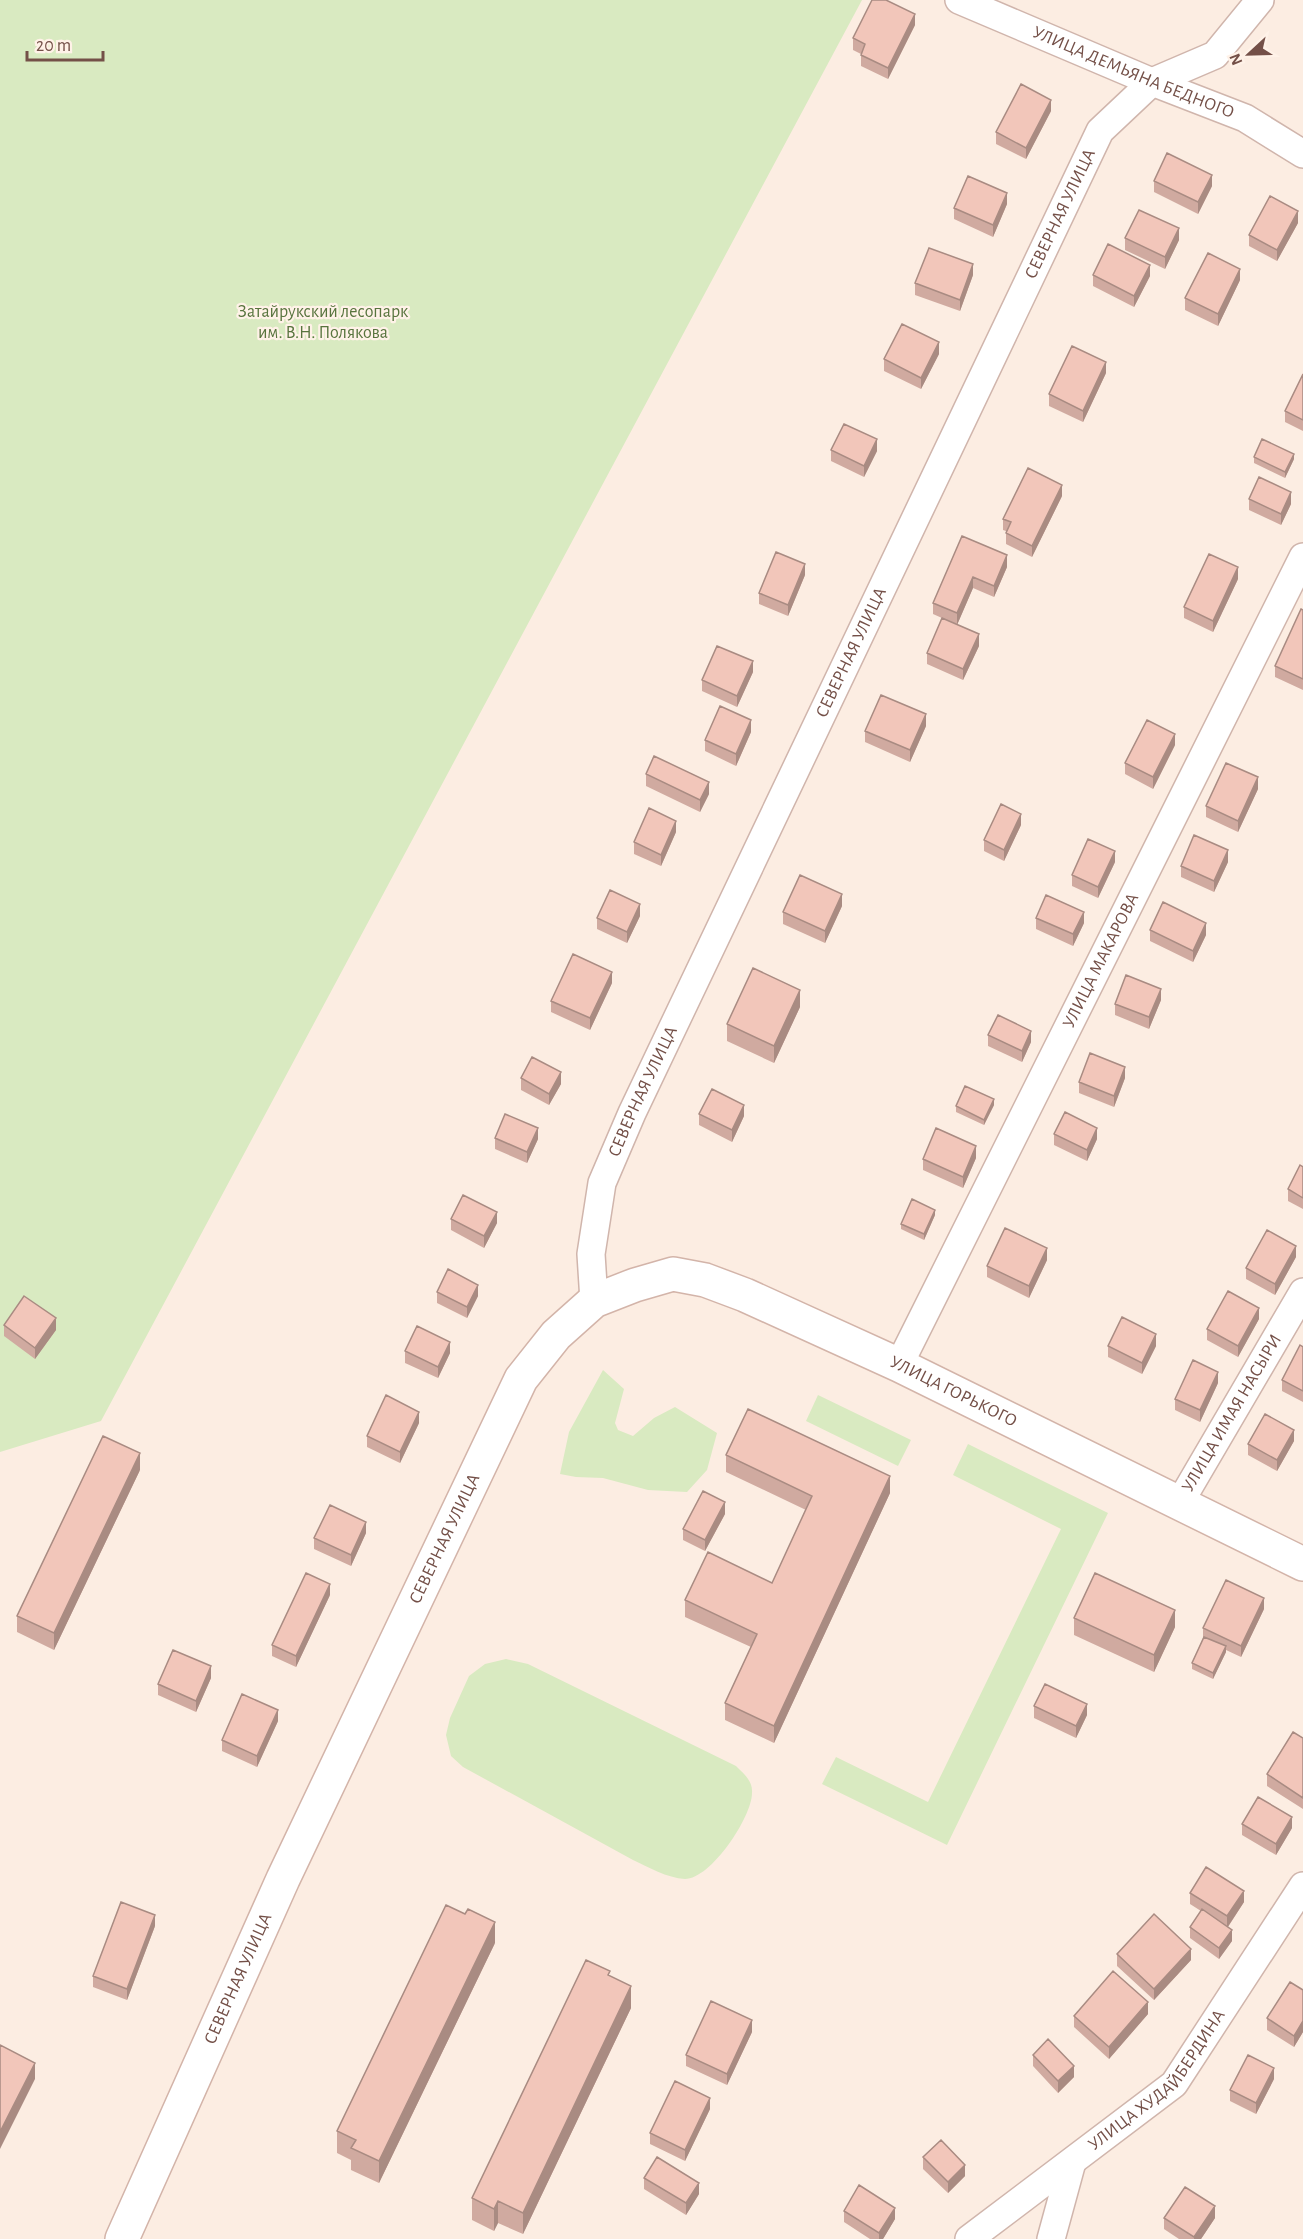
<svg xmlns="http://www.w3.org/2000/svg" width="1303" height="2239" viewBox="0 0 1303 2239" font-family="'Alegreya Sans',sans-serif">
	<style>
		.green { fill: #d9eac1 }
		.lines { fill: none; stroke-linecap: round; stroke-linejoin: round }
		.minor-casing { stroke: #d0b5ac; stroke-width: 30 }
		.secondary-casing { stroke: #d3b4a9; stroke-width: 36 }
		.minor { stroke: #fff; stroke-width: 27 }
		.secondary { stroke: #fff; stroke-width: 33 }
		.wall { fill: #d0aaa0 }
		.shaded-wall { fill: #a98b82 }
		.building { fill: #f2c6ba; stroke: #a98b82; stroke-width: 1.5 }
		.labels { text-anchor: middle; dominant-baseline: central; stroke-width: 4.5; stroke-linejoin: round; paint-order: stroke }
		.street-label { font-size: 18px; fill: #745048; stroke: #fff2e8 }
		.park-label { font-size: 18px; fill: #58743e; stroke: #fff2e8 }
	</style>
	<rect width="100%" height="100%" fill="#fcede2"/>
	<path class="green" d="M0,0h862l-761,1421 -101,31z
		M603,1370l21,19 -9,34 3,7 15,6 21,-18 21,-11 42,26 -10,37 -20,22 -39,-2 -45,-12 -27,-1 -16,-3 9,-42z
		M818,1395l93,45 -13,26 -92,-45z
		M968,1444l140,69 -161,332 -125,-61 14,-27 92,45 133,-273 -108,-54z
		M506,1659l22,5 208,102c8,8 17,15 16,27 0,24 -41,86 -67,86 -18,-1 -37,-12 -52,-19l-170,-93 -12,-11 -5,-21 4,-17 19,-42 16,-12z"/>
	<g class="lines">
		<g class="minor-casing">
			<g id="minor">
				<path id="s1" d="M959,0l193,82 93,36 58,36"/>
				<path id="s2" d="M594,1301l-3,-47 11,-71 30,-70 468,-982 52,-49 63,-27 45,-55"/>
				<path id="s3" d="M899,1365l404,-808"/>
				<path id="s4" d="M1179,1504l124,-212"/>
				<path id="s5" d="M969,2239l205,-155 129,-198"/>
				<path d="M1051,2239l21,-77"/>
			</g>
		</g>
		<g class="secondary-casing">
			<g id="secondary">
				<path id="s6" d="M122,2239l161,-360 238,-500 35,-44 38,-34 41,-16 38,-11 32,6 40,15 154,70 404,199"/>
			</g>
		</g>
		<use href="#minor" class="minor"/>
		<use href="#secondary" class="secondary"/>
	</g>
	<path class="wall" d="M915,25l-27,54 -27,-13v-12l-8,-4v-12z
		M1051,111l-25,48 -30,-15v-12z
		M1154,181l58,5 -14,28 -44,-22z
		M1007,204l-14,33 -39,-18v-11z
		M1298,223l-21,38 -28,-15v-11z
		M1125,238l54,2 -14,29 -40,-19z
		M973,275l-13,36 -45,-16v-12z
		M1093,275l57,1 -16,31 -41,-21z
		M1240,280l-22,46 -33,-16v-12z
		M939,354l-18,35 -37,-18v-12z
		M1106,373l-23,49 -34,-16v-12z
		M1303,374v57l-18,-9v-11z
		M831,450l46,1 -13,26 -33,-16z
		M1254,457l40,2 -9,19 -31,-15z
		M1062,496l-30,61 -26,-13v-13l-3,-1v-11z
		M1249,499l42,5 -10,21 -32,-15z
		M962,536l45,31 -13,30 -21,-9 -16,37 22,21 -16,34 -36,-16v-11l15,-35 -9,-4v-11z
		M805,575l-17,41 -29,-12v-11z
		M1238,579l-25,53 -29,-14v-11z
		M1303,610v80l-28,-13v-11z
		M753,672l-16,35 -35,-16v-11z
		M926,726l-16,36 -45,-20v-11z
		M751,732l-15,34 -31,-15v-11z
		M1175,745l-22,44 -28,-15v-11z
		M646,774l63,20 -9,18 -54,-26z
		M1258,789l-20,43 -32,-15v-11z
		M1021,825l-17,36 -20,-10v-11z
		M676,832l-15,34 -27,-12v-12z
		M1115,862l-17,36 -26,-12v-11z
		M1228,862l-14,30 -33,-15v-11z
		M842,906l-17,37 -42,-19v-12z
		M640,916l-13,27 -30,-14v-11z
		M1036,918l48,5 -11,23 -37,-17z
		M1150,930l56,5 -13,27 -43,-21z
		M612,983l-22,47 -39,-18v-11z
		M1161,1000l-12,29 -34,-14v-11z
		M800,1007l-26,56 -47,-22v-17z
		M988,1035l43,7 -9,20 -34,-16z
		M521,1078l40,6 -12,21 -28,-15z
		M1125,1078l-11,29 -35,-14v-11z
		M994,1105l-10,20 -28,-13v-6z
		M699,1114l45,2 -12,26 -33,-17z
		M1054,1134l43,5 -10,22 -33,-16z
		M495,1138l43,1 -11,24 -32,-14z
		M976,1158l-13,30 -40,-18v-11z
		M1303,1167v42l-15,-8v-12z
		M935,1215l-11,25 -23,-11v-5z
		M451,1219l46,4 -13,25 -33,-18z
		M1296,1257l-21,38 -29,-16v-11z
		M1047,1260l-18,38 -42,-21v-11z
		M437,1292l41,4 -11,22 -30,-15z
		M1259,1319l-21,38 -31,-17v-11z
		M4,1325l52,5 -21,29 -31,-23z
		M1108,1346h48l-14,28 -34,-17z
		M1303,1347v55l-21,-11v-11z
		M405,1351l45,2 -12,25 -33,-15z
		M1218,1383l-18,39 -25,-12v-11z
		M419,1423l-19,40 -33,-16v-11z
		M1294,1441l-17,30 -29,-16v-11z
		M726,1455l164,38 -116,250 -49,-23v-17l26,-56 -66,-30v-17l87,-17 34,-73 -80,-38z
		M140,1470l-86,180 -37,-18v-16z
		M725,1514l-20,37 -22,-11v-11z
		M366,1533l-15,33 -37,-17v-11z
		M330,1595l-34,72 -24,-11v-11z
		M1264,1609l-23,48 -15,-7v2l-13,27 -21,-10v-6l11,-25v-10z
		M1074,1618l101,9 -21,45 -80,-37z
		M211,1678l-15,34 -38,-17v-11z
		M1034,1706l53,9 -11,23 -42,-20z
		M278,1721l-21,46 -35,-16v-11z
		M1303,1738v71l-36,-23v-12z
		M1242,1824l50,4 -16,27 -34,-20z
		M1190,1893l54,9 -16,25 4,14 -13,18 -29,-21v-11l11,-16 -11,-7z
		M155,1926l-28,74 -34,-13v-11z
		M495,1943l-116,240 -28,-13v-10l-14,-7v-22z
		M1117,1954l74,6 -37,40 -37,-34z
		M610,1976l21,32 -108,226 -25,-11 -4,8 -22,-11v-22z
		M1303,1990v42l-9,15 -27,-17v-12z
		M1148,2014l-39,45 -35,-32v-11z
		M752,2032l-25,53 -41,-19v-11z
		M1033,2055l41,22 -16,16 -25,-27z
		M1274,2079l-18,35 -26,-13v-11z
		M710,2109l-25,52 -35,-17v-11z
		M923,2157l42,19 -17,17 -25,-24z
		M644,2178l55,16 -13,21 -42,-26z
		M844,2211l51,8 -12,20h-13l-26,-17z
		M1164,2218h51l-14,21h-22l-15,-10z"/>
	<path class="shaded-wall" d="M915,14v11l-27,54v-11z
		M1051,100v11l-25,48v-11z
		M1212,175v11l-14,28v-12z
		M1007,193v11l-14,33v-12z
		M1298,211v12l-21,38v-11z
		M1179,228v12l-14,29v-12z
		M973,264v11l-13,36v-11z
		M1150,265v11l-16,31v-11z
		M1240,269v11l-22,46v-12z
		M939,342v12l-18,35v-11z
		M1106,362v11l-23,49v-11z
		M877,439v12l-13,26v-11z
		M1294,454v5l-9,19v-6z
		M1062,485v11l-30,61v-11z
		M1291,492v12l-10,21v-11z
		M1007,555v12l-13,30v-11z
		M805,564v11l-17,41v-11z
		M1238,567v12l-25,53v-11z
		M973,577v11l-16,37v-12z
		M979,634v12l-16,34v-11z
		M753,661v11l-16,35v-11z
		M926,714v12l-16,36v-12z
		M751,720v12l-15,34v-12z
		M1175,734v11l-22,44v-12z
		M1258,777v12l-20,43v-11z
		M709,782v12l-9,18v-12z
		M1021,814v11l-17,36v-11z
		M676,821v11l-15,34v-11z
		M1228,850v12l-14,30v-11z
		M1115,851v11l-17,36v-11z
		M842,894v12l-17,37v-12z
		M640,904v12l-13,27v-11z
		M1084,912v11l-11,23v-12z
		M1206,923v12l-13,27v-11z
		M612,972v11l-22,47v-12z
		M1161,989v11l-12,29v-12z
		M800,990v17l-26,56v-17z
		M1031,1031v11l-9,20v-11z
		M1125,1067v11l-11,29v-11z
		M561,1072v12l-12,21v-11z
		M994,1099v6l-10,20v-5z
		M744,1105v11l-12,26v-12z
		M538,1128v11l-11,24v-11z
		M1097,1128v11l-10,22v-11z
		M976,1146v12l-13,30v-11z
		M935,1210v5l-11,25v-6z
		M497,1212v11l-13,25v-12z
		M1296,1246v11l-21,38v-11z
		M1047,1248v12l-18,38v-12z
		M478,1285v11l-11,22v-11z
		M1259,1308v11l-21,38v-11z
		M56,1318v12l-21,29v-11z
		M1156,1334v12l-14,28v-11z
		M450,1342v11l-12,25v-11z
		M1218,1372v11l-18,39v-12z
		M419,1412v11l-19,40v-11z
		M1294,1430v11l-17,30v-11z
		M140,1453v17l-86,180v-17z
		M890,1476v17l-116,250v-17z
		M725,1502v12l-20,37v-11z
		M366,1522v11l-15,33v-11z
		M330,1584v11l-34,72v-11z
		M1264,1598v11l-23,48v-11z
		M1175,1610v17l-21,45v-17z
		M1226,1646v6l-13,27v-6z
		M211,1666v12l-15,34v-11z
		M1087,1704v11l-11,23v-12z
		M278,1710v11l-21,46v-11z
		M1292,1817v11l-16,27v-11z
		M1244,1891v11l-17,26v-12z
		M155,1915v11l-28,74v-11z
		M495,1922v21l-116,240v-22z
		M1232,1930v11l-13,18v-11z
		M1191,1949v11l-37,40v-11z
		M631,1986v22l-108,226v-21z
		M1148,2002v12l-39,45v-12z
		M752,2020v12l-25,53v-11z
		M1303,2021v11l-9,15v-11z
		M35,2063v16l-35,70v-17z
		M1074,2066v11l-16,16v-12z
		M1274,2068v11l-18,35v-11z
		M710,2098v11l-25,52v-11z
		M965,2165v11l-17,17v-11z
		M699,2183v11l-13,21v-12z
		M498,2201v22l-4,8v-22z
		M1215,2206v12l-14,21h-7v-2z
		M895,2208v11l-12,20h-4v-6z"/>
	<path class="building" d="M872,0h14l29,14 -27,54 -27,-13 4,-11 -12,-6z
		M1021,84l30,16 -25,48 -30,-16z
		M1167,153l45,22 -14,27 -44,-21z
		M968,176l39,17 -14,32 -39,-17z
		M1270,196l28,15 -21,39 -28,-15z
		M1139,210l40,18 -14,29 -40,-19z
		M1108,244l42,21 -16,31 -41,-21z
		M929,248l44,16 -13,36 -45,-17z
		M1208,253l32,16 -22,45 -33,-16z
		M902,324l37,18 -18,36 -37,-19z
		M1072,346l34,16 -23,49 -34,-17z
		M1303,374v46l-18,-9z
		M844,424l33,15 -13,27 -33,-16z
		M1262,439l32,15 -9,18 -31,-15z
		M1028,468l34,17 -30,61 -26,-13 5,-11 -8,-3z
		M1259,477l32,15 -10,22 -32,-15z
		M962,536l45,19 -13,31 -21,-9 -16,36 -24,-10z
		M776,552l29,12 -17,41 -29,-12z
		M1209,554l29,13 -25,54 -29,-14z
		M1301,609l2,1v69l-28,-13z
		M942,618l37,16 -16,35 -36,-16z
		M717,646l36,15 -16,35 -35,-16z
		M881,695l45,19 -16,36 -45,-19z
		M720,706l31,14 -15,34 -31,-14z
		M1147,720l28,14 -22,43 -28,-14z
		M654,756l55,26 -9,18 -54,-26z
		M1226,763l32,14 -20,44 -32,-15z
		M1001,804l20,10 -17,36 -20,-10z
		M649,808l27,13 -15,34 -27,-13z
		M1194,835l34,15 -14,31 -33,-15z
		M1088,839l27,12 -17,36 -26,-12z
		M800,875l42,19 -17,37 -42,-19z
		M610,890l30,14 -13,28 -30,-14z
		M1046,895l38,17 -11,22 -37,-16z
		M1163,902l43,21 -13,28 -43,-21z
		M573,954l39,18 -22,46 -39,-17z
		M753,968l47,22 -26,56 -47,-22z
		M1126,975l35,14 -12,28 -34,-13z
		M998,1015l33,16 -9,20 -34,-16z
		M1090,1053l35,14 -11,29 -35,-14z
		M532,1057l29,15 -12,22 -28,-16z
		M965,1086l29,13 -10,21 -28,-14z
		M712,1089l32,16 -12,25 -33,-16z
		M1065,1112l32,16 -10,22 -33,-16z
		M505,1114l33,14 -11,24 -32,-14z
		M936,1128l40,18 -13,31 -40,-18z
		M1300,1165l3,2v31l-15,-9z
		M463,1195l34,17 -13,24 -33,-17z
		M912,1199l23,11 -11,24 -23,-10z
		M1005,1228l42,20 -18,38 -42,-20z
		M1267,1230l29,16 -21,38 -29,-16z
		M448,1269l30,16 -11,22 -30,-15z
		M1228,1291l31,17 -21,38 -31,-17z
		M24,1296l32,22 -21,30 -31,-23z
		M1122,1317l34,17 -14,29 -34,-17z
		M417,1326l33,16 -12,25 -33,-16z
		M1300,1345l3,2v44l-21,-11z
		M1193,1360l25,12 -18,38 -25,-11z
		M386,1395l33,17 -19,40 -33,-16z
		M748,1409l142,67 -116,250 -49,-23 32,-69 -72,-34 23,-48 64,31 40,-87 -86,-41z
		M1265,1414l29,16 -17,30 -29,-16z
		M103,1436l37,17 -86,180 -37,-17z
		M703,1491l22,11 -20,38 -22,-11z
		M330,1505l36,17 -15,33 -37,-17z
		M306,1573l24,11 -34,72 -24,-11z
		M1095,1573l80,37 -21,45 -80,-37z
		M1226,1580l38,18 -23,48 -38,-18z
		M1204,1637l22,9 -13,27 -21,-10z
		M173,1650l38,16 -15,35 -38,-17z
		M1045,1684l42,20 -11,22 -42,-20z
		M242,1694l36,16 -21,46 -35,-16z
		M1293,1732l10,6v60l-36,-24z
		M1258,1797l34,20 -16,27 -34,-20z
		M1206,1867l38,24 -17,25 -37,-23z
		M121,1902l34,13 -28,74 -34,-13z
		M446,1905l19,9 3,-5 27,13 -116,239 -28,-13 5,-8 -19,-9z
		M1202,1909l30,21 -13,18 -29,-21z
		M1154,1914l37,35 -37,40 -37,-35z
		M586,1960l24,11 -2,4 23,11 -108,227 -25,-12 -4,8 -22,-11z
		M1113,1971l35,31 -39,45 -35,-31z
		M1290,1982l13,8v31l-9,15 -27,-18z
		M711,2001l41,19 -25,54 -41,-19z
		M1048,2039l26,27 -16,15 -25,-26z
		M0,2045l35,18 -35,69z
		M1248,2055l26,13 -18,35 -26,-13z
		M675,2081l35,17 -25,52 -35,-17z
		M941,2140l24,25 -17,17 -25,-25z
		M657,2157l42,26 -13,20 -42,-25z
		M859,2185l36,23 -16,25 -35,-22z
		M1185,2187l30,19 -21,31 -30,-19z"/>
	<g class="labels">
		<g class="street-label">
			<text stroke="none"><textPath href="#s1" startOffset="189">УЛИЦА ДЕМЬЯНА БЕДНОГО</textPath></text>
			<text stroke="none"><textPath href="#s2" startOffset="1191">СЕВЕРНАЯ УЛИЦА</textPath></text>
			<text stroke="none"><textPath href="#s2" startOffset="705">СЕВЕРНАЯ УЛИЦА</textPath></text>
			<text stroke="none"><textPath href="#s3" startOffset="452">УЛИЦА МАКАРОВА</textPath></text>
			<text stroke="none"><textPath href="#s2" startOffset="219">СЕВЕРНАЯ УЛИЦА</textPath></text>
			<text stroke="none"><textPath href="#s6" startOffset="1444">УЛИЦА ГОРЬКОГО</textPath></text>
			<text stroke="none"><textPath href="#s4" startOffset="105">УЛИЦА ИМАЯ НАСЫРИ</textPath></text>
			<text stroke="none"><textPath href="#s6" startOffset="771">СЕВЕРНАЯ УЛИЦА</textPath></text>
			<text stroke="none"><textPath href="#s6" startOffset="285">СЕВЕРНАЯ УЛИЦА</textPath></text>
			<text stroke="none"><textPath href="#s5" startOffset="248">УЛИЦА ХУДАЙБЕРДИНА</textPath></text>
		</g>
		<g class="park-label">
			<text x="323" y="312">Затайрукский лесопарк<tspan x="323" dy="21">им. В.Н. Полякова</tspan></text>
		</g>
	</g>
	<g transform="translate(1249 54) rotate(248)" stroke="#fff2e8" stroke-width="4.5" paint-order="stroke">
	<path d="M0-4.5L10 22L0 15L-10 22Z" fill="#745048"/>
	<text y="-9" font-size="16" font-weight="bold" text-anchor="middle" fill="#745048">N</text>
	</g>
	<path d="M27 51v9h76v-9" fill="none" stroke="#745048" stroke-width="3"/>
	<text x="36" y="51" font-size="18" fill="#745048" stroke="#fff2e8" stroke-width="4.5" paint-order="stroke">20 m</text>
</svg>
